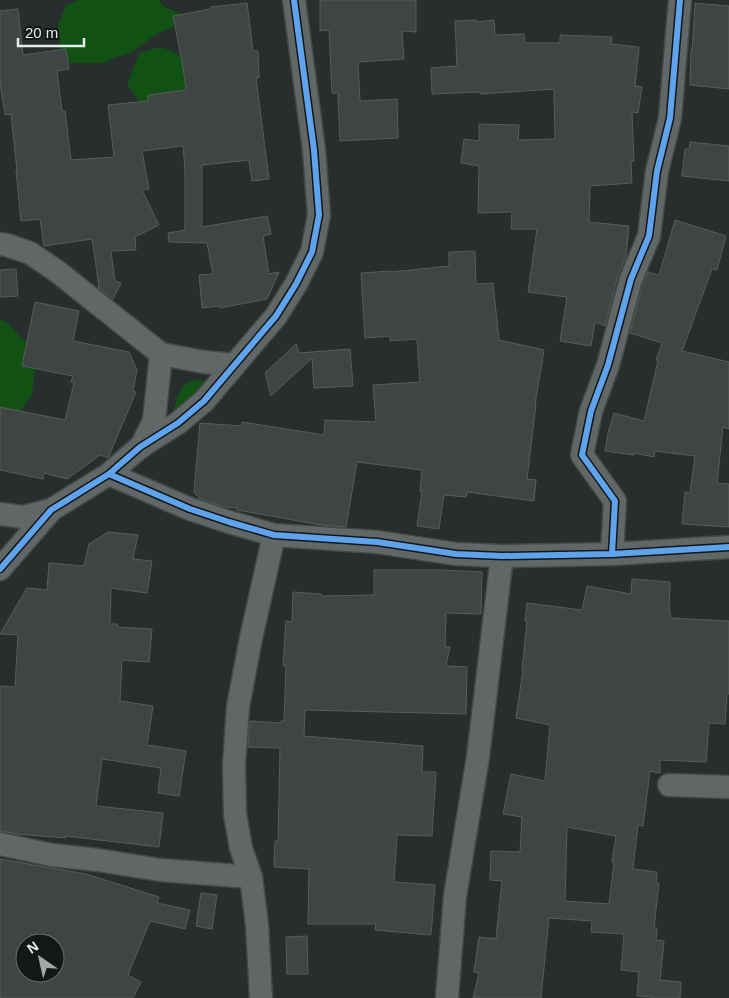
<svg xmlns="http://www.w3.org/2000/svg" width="729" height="998" viewBox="0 0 729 998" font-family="Helvetica,sans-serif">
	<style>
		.green { fill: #115114 }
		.building { fill: #3f4543; stroke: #575d5b; fill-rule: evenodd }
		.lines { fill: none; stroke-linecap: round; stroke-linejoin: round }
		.minor-casing { stroke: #434948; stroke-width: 25 }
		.minor { stroke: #616666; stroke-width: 22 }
		.cycleway-casing { stroke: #121717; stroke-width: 9 }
		.cycleway { stroke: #60a3ed; stroke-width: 6 }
	</style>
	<rect width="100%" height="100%" fill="#272e2d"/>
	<path class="green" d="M79,0h80l4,6 18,8 1,10 -22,8 -27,19 -31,12h-40l-4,-37 8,-21z
		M160,47l12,4 16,10 8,27 -51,21 -18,-24 12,-32z
		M0,319l9,5 12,14 16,13 -5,44 -12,16 -20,-3z
		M199,380l15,3 -44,45c3,-12 6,-38 17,-45 3,-2 7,-2 12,-3z"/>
	<path class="building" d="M320,0h96v32l-14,-1 2,28 -46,3 2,39 37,-2 1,39 -58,3 -2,-48h-6l-3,-63 -9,1z
		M247,3l6,48h5l1,27h-3l13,101 -17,2 -3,-21 -47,5v62l65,-11 4,18 -8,2 6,38 10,-2 -12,27 -47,9v-2l-18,2 -3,-33 14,-1 -6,-31 -38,-1 -1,-9 17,-3v-60l-2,-24 -41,5 7,38 -7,1 17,35 -24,12 1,13 -25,1 4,30 6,2 -8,16 -15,-12 1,-1 -7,-47 -48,7 -4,-27 -19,2 -5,-51h1l-6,-56 -6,1 -5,-33v-71l18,-2 5,46 43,-6 3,20 -12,2 5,40h3l6,49 43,-3 -6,-52 40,-4v-6l38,-5 -3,-23 -10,-51 38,-7v-2z
		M695,3l34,3v83l-39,-4 1,-35h1z
		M476,20v2l18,-2 1,15 29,-1 1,9h35v-8l52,2 -1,7 28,3 -4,39 7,1 -4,26 -6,-1 2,49h-3l1,22 -42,3 -1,36 40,4 -3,31 -8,18 -13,51 -10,-4 -4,24 -31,-5 7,-44 -39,-5 9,-63h-26l1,-17 -34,1 1,-47 -18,-3 3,-24 15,2v-17l40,1 -1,15 37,-1 -1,-50 -74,5v-2l-48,2 -1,-26 26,-2 -2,-45z
		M690,142l39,4v35l-47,-5 3,-27h4z
		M675,220l51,16 -9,34 -5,-1 -30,82 47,11v67l-6,-2 -6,56 12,1v43l-47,-3 3,-32 5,1 5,-37 -40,-5 -1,6 -20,-4v2l-29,-4 3,-18 6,-20 30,8 14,-60 -2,-1 6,-17 -32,-10 13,-50 5,-11 11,3z
		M475,251l1,33 17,-1 6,57 45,10 -9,54h1l-9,75 9,1 -2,21 -67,-9 -1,5 -22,-2 -5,34 -22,-3 5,-35h-2l2,-21 -65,-8 -11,65 -25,-2 -84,-15v-2l-12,-1 -25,-8 -6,-7 6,-69 42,3v-4l82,13 1,-15 51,2 -3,-37 47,-3 -3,-43 -27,2v-5l-25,2 -4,-65 30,-2v1l58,-6v-14z
		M16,269l2,27 -18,1v-27z
		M35,302l44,9 -6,30 56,11 8,18 -4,21 3,1 -28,66 -8,-3 -33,24 -23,-6 -1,6 -43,-9v-63l65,13 9,-37 -3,-1 2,-6 -51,-10z
		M296,344l3,9 51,-4 3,37 -39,2 -2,-30 -41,38 -6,-23z
		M108,532l30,3 -5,24 19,2 -5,32 -36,-5 -1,36h8l-1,3 35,2 -3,33 -27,-2 -2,41 33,5 -6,39 39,6 -7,45 -21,-3 3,-25 -59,-9 -6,47 67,7 -4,34 -94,-11v2l-48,-4 -17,-3v-145l15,1 3,-52 -18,-1 27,-46 20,2 2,-27 35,3 5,-22z
		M374,570h67l41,2 -1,42 -35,-1 -1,34h5l-4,19 21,1 -1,47 -161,-4 -1,26 119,10 -1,26h14l-4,64 -35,-1 -3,47 41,3 -4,50 -56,-5 1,-6h-68l1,-55 -35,-2 1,-26h3l2,-93 -32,-1 2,-26 31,2v-2h3l2,-55 -3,-1 3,-44 6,1 1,-30 28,2v2l53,-1z
		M632,579l38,3 -1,29h1v7l59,3v73h-2l-2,30 -16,-1 -3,39 -46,-2v13l-10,-2 -7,55 -5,-1 -5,44 24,3 -1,11h3l-5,45h3l-1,12 8,1 -4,39 21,2 -1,16h-29v-1l-14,-1 2,-24 -18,-2 3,-36 -33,-2 1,-11 -43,-3 -8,80h-68l6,-25 -5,-1 5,-35 17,2 6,-58 -12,-1 1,-29 29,1 2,-35 -19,-3 8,-40 34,7 5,-56 -34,-7 7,-48h-1l5,-48 -2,-1 2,-18 55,7 5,-24 44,8zM567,827l49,9 -4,26h2l-5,42 -44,-3z
		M0,859l86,15 73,23 -2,6 33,7 -5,19 -35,-8 -22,54 13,7 -8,16h-133zM25,943h30v30h-30z
		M201,893l16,2 -5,34 -16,-3z
		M307,936l1,38h-21l-1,-37z"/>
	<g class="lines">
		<g class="minor-casing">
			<path id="minor" d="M0,244l7,1 23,8 28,19 103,82 43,8 30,3
				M141,447l13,-26 7,-67
				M109,474l81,35 39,13 45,13 103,7 79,12 46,2 110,-2 117,-7
				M0,514l23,3 28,-7
				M612,554l3,-53 -33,-46 9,-44 17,-46 23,-86 18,-43 8,-65 13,-53 10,-118
				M0,569l51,-59 58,-36 31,-27 38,-24 26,-22 72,-85 20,-32 16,-32 7,-37 -5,-65 -20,-150
				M669,785l60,2
				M0,844l52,11 46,5 62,10 91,7
				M261,998l-4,-73 -6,-48 -10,-29 -6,-34 -1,-49 4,-58 13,-69 23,-103
				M447,998l8,-102 23,-139 24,-201"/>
		</g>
		<use href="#minor" class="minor"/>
		<g class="cycleway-casing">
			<path id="cycleway" d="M109,474l81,35 39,13 45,13 103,7 79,12 46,2 110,-2 117,-7
				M612,554l3,-53 -33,-46 9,-44 17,-46 23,-86 18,-43 8,-65 13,-53 10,-118
				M0,569l51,-59 58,-36 31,-27 38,-24 26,-22 72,-85 20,-32 16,-32 7,-37 -5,-65 -20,-150"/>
		</g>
		<use href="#cycleway" class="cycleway"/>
	</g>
	<g transform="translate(40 958) rotate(326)"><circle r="24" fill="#121717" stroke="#666d6c"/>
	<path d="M0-4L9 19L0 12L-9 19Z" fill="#a2aaa9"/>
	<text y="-8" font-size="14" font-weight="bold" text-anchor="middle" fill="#e5edec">N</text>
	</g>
	<path d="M18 38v8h66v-8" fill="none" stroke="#e5edec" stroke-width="2.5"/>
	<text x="25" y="38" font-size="15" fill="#e5edec" stroke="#121717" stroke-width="4" paint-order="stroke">20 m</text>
</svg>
